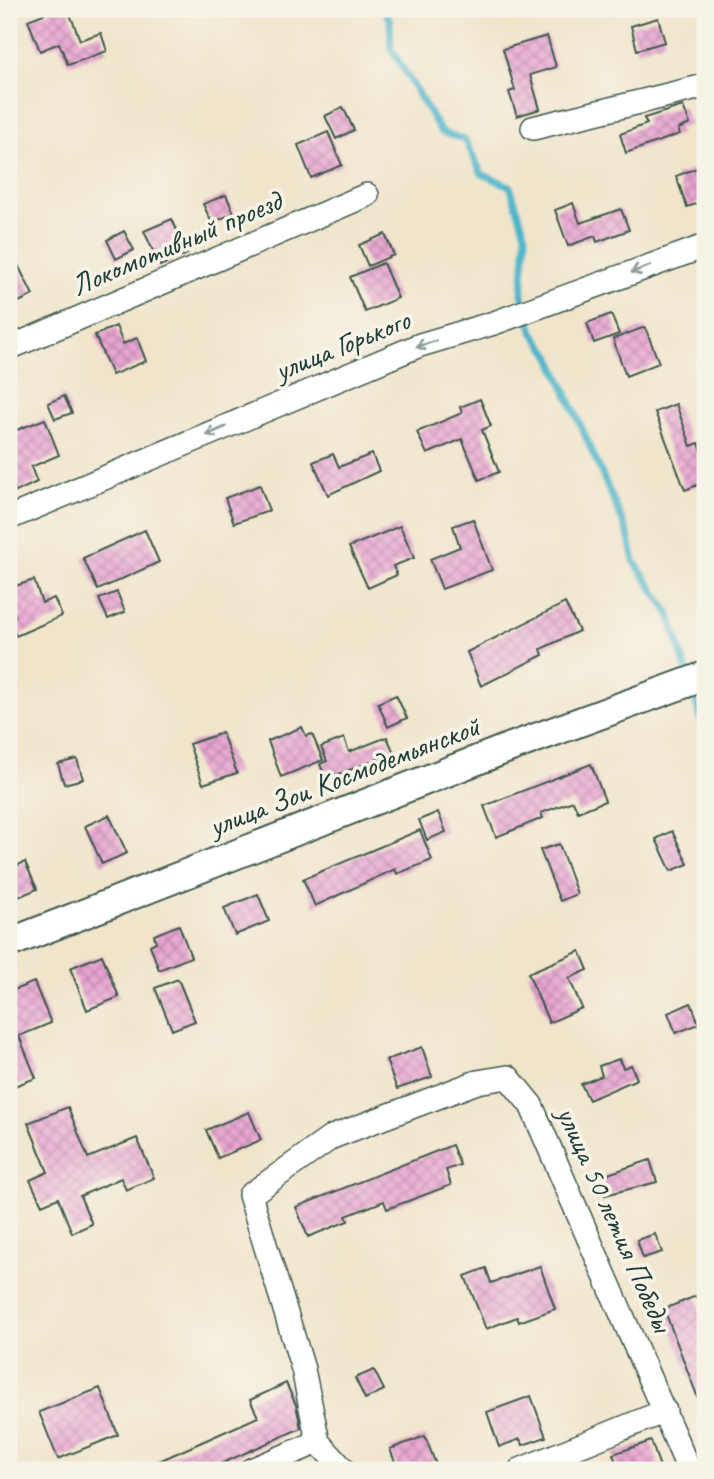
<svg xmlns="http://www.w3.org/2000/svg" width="714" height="1479" viewBox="0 0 714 1479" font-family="Caveat,sans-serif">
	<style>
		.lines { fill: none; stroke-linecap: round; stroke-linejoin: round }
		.stream { stroke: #4db5cb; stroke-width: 7 }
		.building { fill: url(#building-cross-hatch) }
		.minor-casing { stroke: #3e564b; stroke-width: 26 }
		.tertiary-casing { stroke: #3e564b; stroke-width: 32 }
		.minor { stroke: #fff; stroke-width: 23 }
		.tertiary { stroke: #fff; stroke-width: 28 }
		.oneway { stroke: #8f9e9a }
		.labels { text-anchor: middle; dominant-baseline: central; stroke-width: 7; stroke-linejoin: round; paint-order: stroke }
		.street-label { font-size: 30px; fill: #1f3d34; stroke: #f7f3e8 }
	</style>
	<defs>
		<pattern id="building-cross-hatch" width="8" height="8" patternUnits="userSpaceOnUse" patternTransform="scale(1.75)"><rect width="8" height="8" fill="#e9a5d2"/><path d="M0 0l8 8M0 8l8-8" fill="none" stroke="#bc88ab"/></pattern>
	</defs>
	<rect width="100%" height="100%" fill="#f7f3e8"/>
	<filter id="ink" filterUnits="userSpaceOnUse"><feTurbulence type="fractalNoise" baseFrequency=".0143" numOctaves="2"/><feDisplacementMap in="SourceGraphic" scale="14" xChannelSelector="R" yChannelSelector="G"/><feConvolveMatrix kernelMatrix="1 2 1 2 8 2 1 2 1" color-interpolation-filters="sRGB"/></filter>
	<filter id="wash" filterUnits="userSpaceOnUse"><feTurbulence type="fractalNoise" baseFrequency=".00686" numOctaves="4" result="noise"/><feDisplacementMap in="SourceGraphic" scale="28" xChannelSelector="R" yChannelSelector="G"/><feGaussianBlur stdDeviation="1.57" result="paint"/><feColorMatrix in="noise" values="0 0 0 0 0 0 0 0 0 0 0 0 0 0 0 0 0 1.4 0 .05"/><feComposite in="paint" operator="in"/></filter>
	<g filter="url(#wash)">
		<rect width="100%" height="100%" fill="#f0e5cb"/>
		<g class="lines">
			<path class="stream" d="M383,9l7,11 1,28 50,84 24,8 17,34 28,12 16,50 -4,58 11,38 17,23 78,179 6,27 35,52 19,62
				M691,686l14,46"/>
		</g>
		<g id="blocks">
			<path class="building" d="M56,9h12l12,31 21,-7 6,18 -39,14 -9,-22 -19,8 -12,-31z
				M658,18l7,24 -28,8 -6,-24z
				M547,36l9,31 -26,8 10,34 -23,7 -8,-24 6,-2 -12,-41z
				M683,106l7,18 -12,5 2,5 -54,19 -6,-19 27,-10 -3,-6z
				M343,107l11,23 -18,9 -11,-23z
				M328,132l14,33 -31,13 -13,-33z
				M697,168l8,33 -18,6 -11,-31z
				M226,195l8,18 -22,10 -9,-19z
				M573,203l7,20 41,-14 8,21 -32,12 -2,-6 -27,10 -13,-36z
				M172,219l15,35 -27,12 -16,-35z
				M124,231l10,19 -18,9 -9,-19z
				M385,234l9,21 -26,11 -9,-21z
				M9,247l24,48 -24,12z
				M383,263l15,35 -33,14 -15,-35z
				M611,314l8,20 -25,9 -7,-20z
				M116,326l7,18 14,-6 9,23 -34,14 -17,-40z
				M645,327l14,36 -33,13 -13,-37z
				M64,396l8,17 -17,6 -7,-16z
				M480,399l11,27 -9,4 17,42 -20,8 -17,-41 -35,15 -10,-22 45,-19 -2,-6z
				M676,404l15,42 8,-3 6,17v22l-20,8 -30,-78z
				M45,419l14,36 -28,12 6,15 -21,10 -7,-17v-42z
				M333,454l6,13 33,-13 7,17 -51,24 -15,-33z
				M260,485l9,26 -35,12 -9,-25z
				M473,519l19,51 -50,19 -12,-30 30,-12 -7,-21z
				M400,526l14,32 -21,8 4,9 -29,13 -19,-41z
				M145,530l14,32 -61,28 -15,-32z
				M34,580l8,23 12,-5 8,18 -46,20 -7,-18 6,-2 -6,-28z
				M117,592l8,20 -17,7 -9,-20z
				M565,603l14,28 -38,18 2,6 -62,31 -14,-34z
				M396,695l11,23 -19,9 -10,-24z
				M302,727l4,9 6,-2 11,26 -42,17 -13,-36z
				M222,733l15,40 -34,11 -14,-40z
				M387,737l7,16 -68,26 -6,-15 7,-3 -6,-14 23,-9 5,14z
				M77,759l6,20 -19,5 -6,-20z
				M591,764l14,37 -27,11 -5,-11 -32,12 2,5 -47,19 -12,-31z
				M438,812l8,20 -19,8 -8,-20z
				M109,815l18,38 -25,11 -17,-38z
				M420,830l12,30 -35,14 -2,-5 -80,37 -12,-27z
				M672,831l16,33 -17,7 -15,-32z
				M559,844l18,50 -17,7 -20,-51z
				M25,862l12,27 -28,12v-32z
				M258,894l11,27 -34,14 -11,-27z
				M179,925l12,32 -32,13 -9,-25 6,-3 -2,-7z
				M580,951l8,19 -19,8 13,30 -33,15 -21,-50z
				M102,955l17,42 -32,13 -17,-42z
				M178,979l17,42 -23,9 -17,-42z
				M34,982l17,41 -32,13 17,42 -27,10v-96z
				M691,1003l8,21 -23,9 -8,-20z
				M422,1047l10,30 -35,12 -11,-29z
				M619,1059l4,9 8,-3 6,14 -48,21 -8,-16 21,-8 -3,-10z
				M68,1107l20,51 49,-20 17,40 -28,12 -5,-12 -41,18 12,28 -20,9 -14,-35 -16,7 -12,-25 18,-8 -20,-49z
				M249,1112l12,28 -43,18 -12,-28z
				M452,1145l8,20 -14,5 5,15 -64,24 -3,-8 -38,15 2,5 -40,16 -12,-30z
				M650,1160l7,22 -52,13 -6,-18z
				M655,1234l7,18 -19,6 -6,-18z
				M540,1266l15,43 -36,13 -2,-5 -31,12 -21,-53 21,-8 5,15z
				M696,1296l9,24 -1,94 -40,-105z
				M374,1370l10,20 -19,9 -10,-21z
				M286,1383l10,22 5,23 -94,42h-68l119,-53 -8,-17z
				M100,1388l18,47 -60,24 -19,-47z
				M531,1396l15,41 -23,8 -3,-6 -21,8 -12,-35z
				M425,1436l13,34h-40l-8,-21z
				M651,1441l10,29h-42l-6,-16z"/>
		</g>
	</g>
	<g filter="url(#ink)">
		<use href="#blocks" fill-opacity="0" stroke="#3e564b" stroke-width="2"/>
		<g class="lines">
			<g class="minor-casing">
				<path id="minor" d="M533,128l172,-42
					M9,348l358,-153
					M9,518l411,-173 74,-22 211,-77
					M251,1470l67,-28
					M344,1470l-26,-28 -15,-73 -53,-174 82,-58 145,-55 31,-5 23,28 158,365
					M520,1470l145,-59"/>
			</g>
			<g class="tertiary-casing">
				<path id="tertiary" d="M9,943l494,-193 202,-74"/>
			</g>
			<use href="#minor" class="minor"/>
			<use href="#tertiary" class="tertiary"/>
		</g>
		<defs><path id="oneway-shaft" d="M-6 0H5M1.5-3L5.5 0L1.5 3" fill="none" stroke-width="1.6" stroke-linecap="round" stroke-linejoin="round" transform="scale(1.75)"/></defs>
		<g class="oneway">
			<use href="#oneway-shaft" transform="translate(641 269) rotate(160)"/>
			<use href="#oneway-shaft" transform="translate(426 344) rotate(162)"/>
			<use href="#oneway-shaft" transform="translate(216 431) rotate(157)"/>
		</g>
	</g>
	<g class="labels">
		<g class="street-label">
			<text transform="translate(176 243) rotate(-23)">Локомотивный проезд</text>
			<text transform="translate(342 345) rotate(-22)">улица Горького</text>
			<text transform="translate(344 776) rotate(-21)">улица Зои Космодемьянской</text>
			<text transform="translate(615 1219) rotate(66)">улица 50 летия Победы</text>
		</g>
	</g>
	<rect width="714" height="1479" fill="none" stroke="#f7f3e8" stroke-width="35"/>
</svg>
